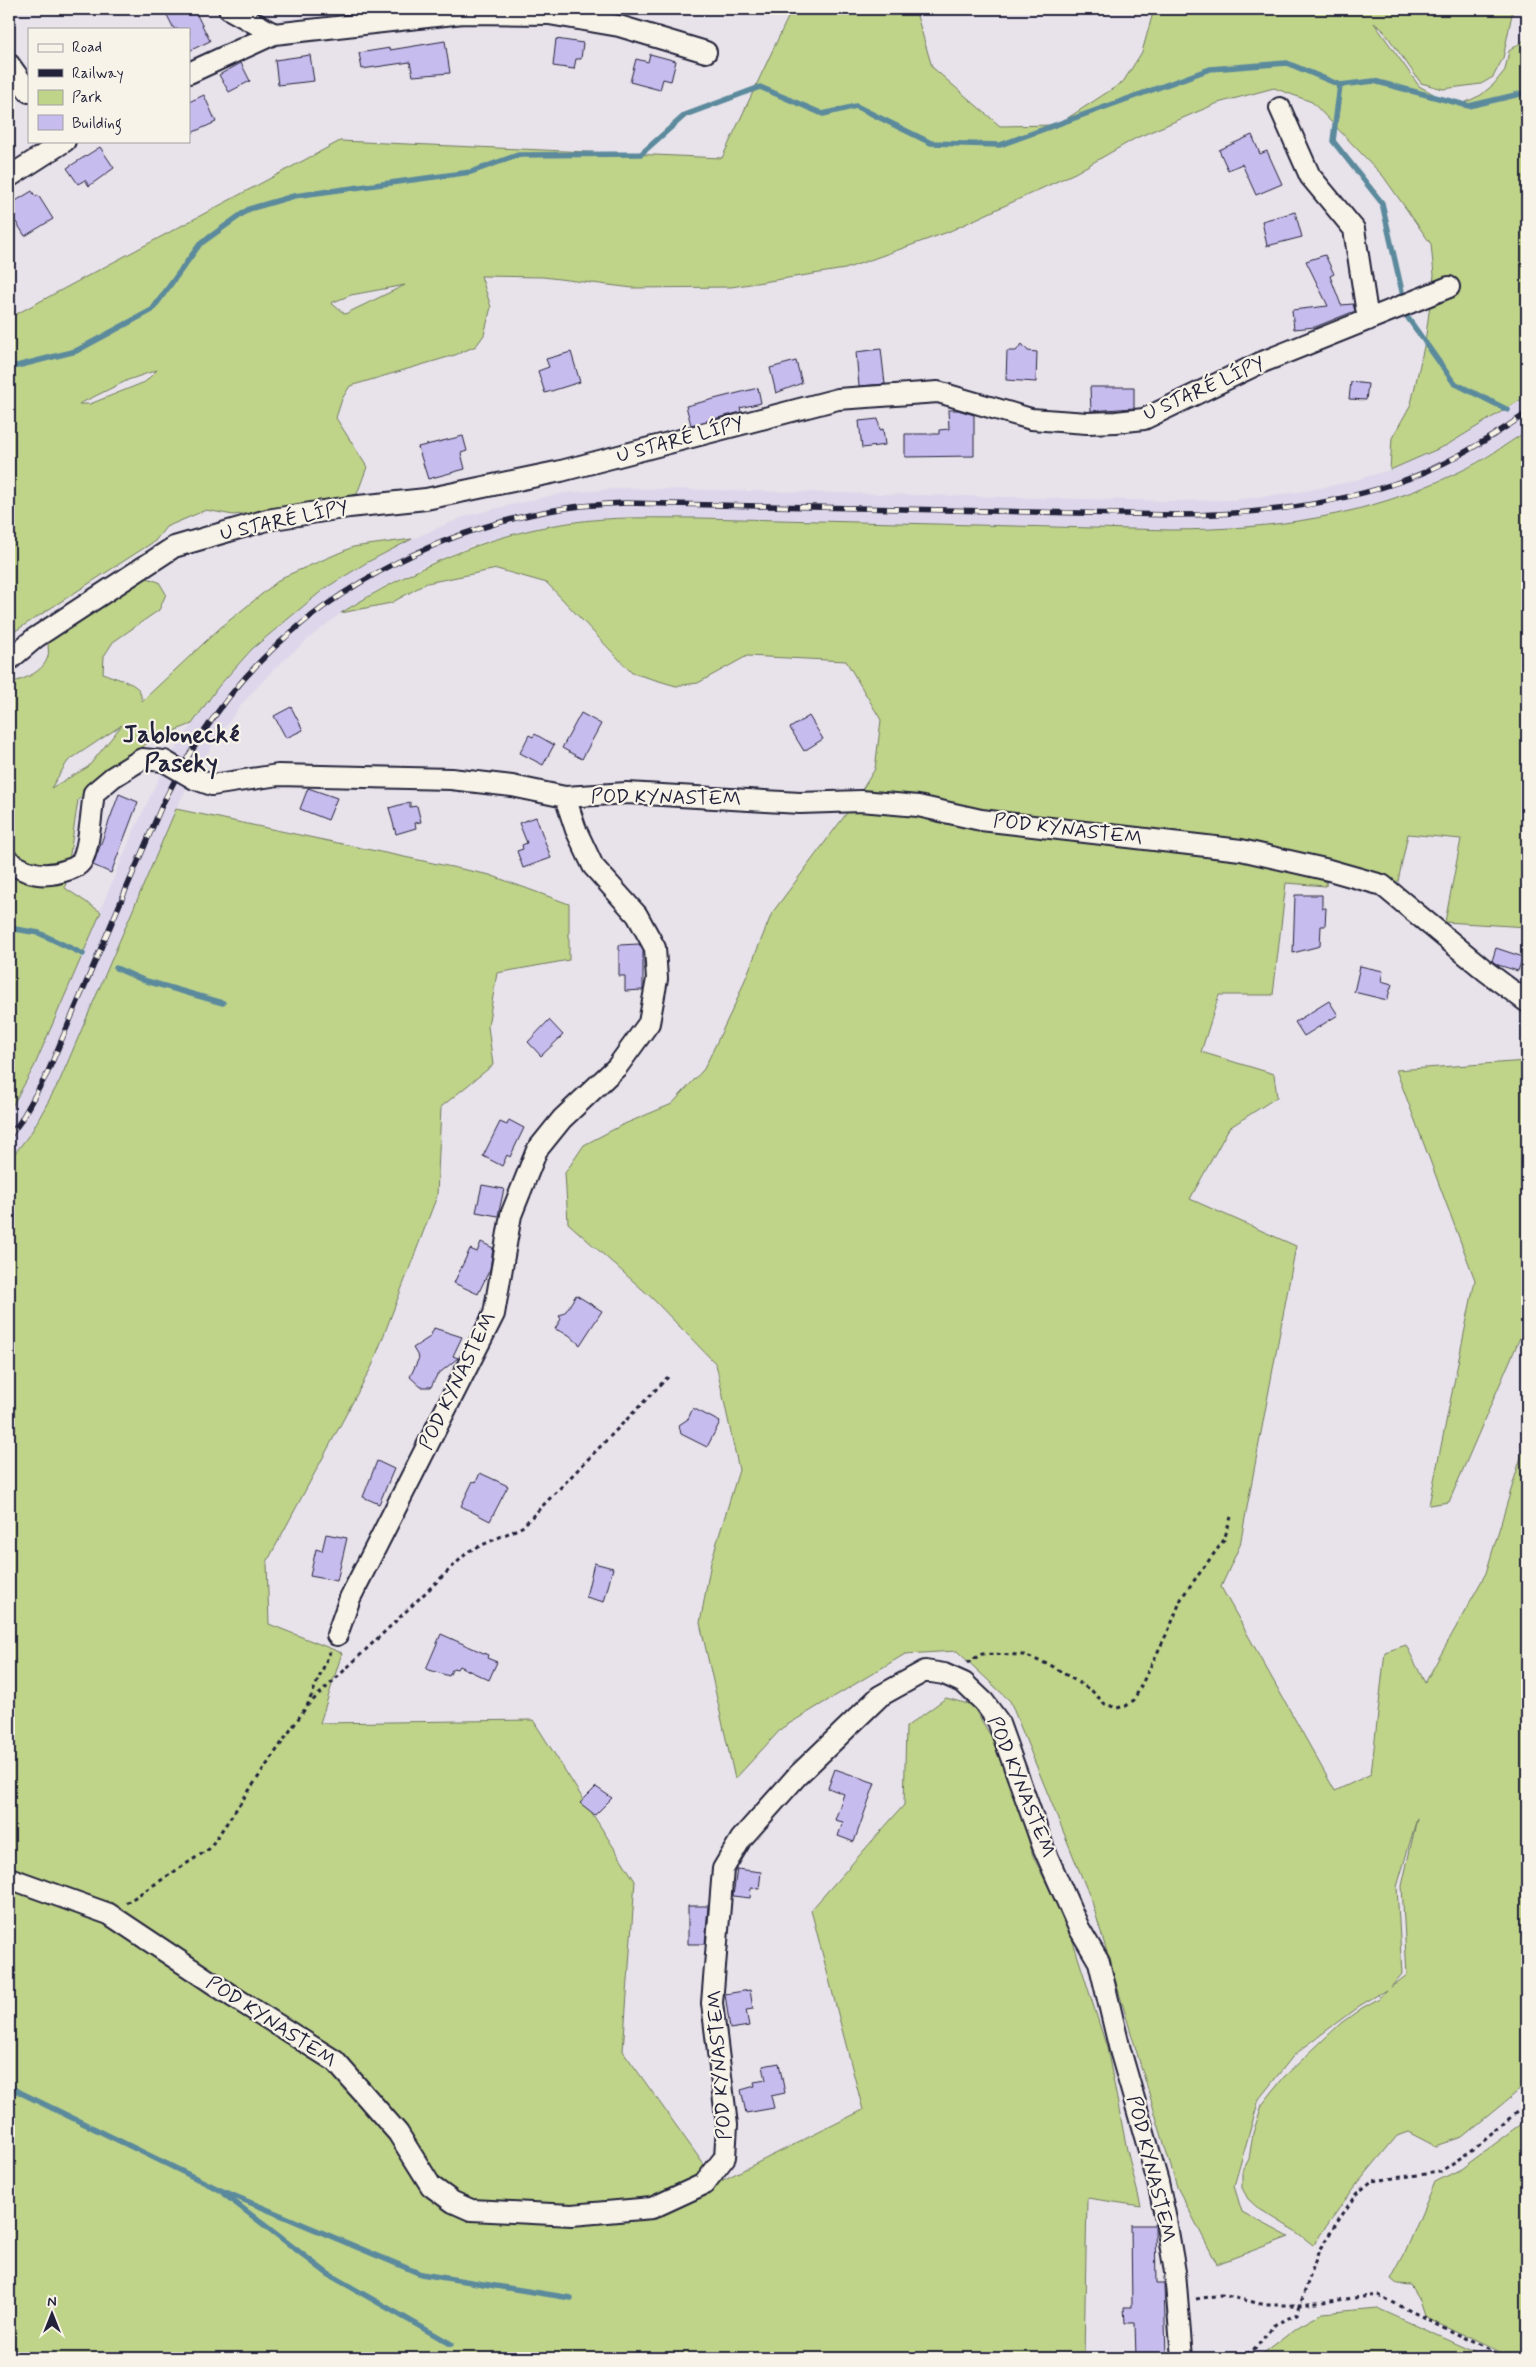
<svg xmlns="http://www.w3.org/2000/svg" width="1536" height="2367" viewBox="0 0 1536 2367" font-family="Mynerve,sans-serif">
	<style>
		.built { fill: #ded7eb }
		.green { fill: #bfd389; stroke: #707a62; fill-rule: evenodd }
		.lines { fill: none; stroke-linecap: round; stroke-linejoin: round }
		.stream { stroke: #5b8a9d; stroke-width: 5.5 }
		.building { fill: #c6bcee; stroke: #22223b }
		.minor-casing { stroke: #22223b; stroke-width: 24 }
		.path { stroke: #22223b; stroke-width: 3; stroke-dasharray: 4 4; stroke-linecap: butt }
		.minor { stroke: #f7f3e8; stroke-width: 20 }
		.rail-casing { stroke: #22223b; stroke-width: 5.5 }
		.rail { stroke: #f7f3e8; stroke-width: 4; stroke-dasharray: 11; stroke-linecap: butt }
		.minor-bridge-casing { stroke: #22223b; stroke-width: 24; stroke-linecap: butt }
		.minor-bridge { stroke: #f7f3e8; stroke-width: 20 }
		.labels { text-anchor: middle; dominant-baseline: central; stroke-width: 4.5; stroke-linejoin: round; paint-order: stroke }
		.street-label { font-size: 20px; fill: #22223b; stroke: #f7f3e8 }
		.district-label { font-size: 25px; font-weight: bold; fill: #22223b; stroke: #f7f3e8 }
	</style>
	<rect width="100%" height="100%" fill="#e8e2ea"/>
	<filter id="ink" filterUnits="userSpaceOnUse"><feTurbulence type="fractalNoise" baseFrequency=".02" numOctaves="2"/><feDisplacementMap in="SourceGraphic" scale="10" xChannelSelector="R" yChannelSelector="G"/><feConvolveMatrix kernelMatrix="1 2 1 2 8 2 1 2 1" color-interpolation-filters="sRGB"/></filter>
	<g filter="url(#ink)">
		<path class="built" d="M1527,396v35l-67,41 -60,26 -49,13 -47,10 -68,8 -64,1 -545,-13 -58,5 -48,10 -48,13 -48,20 -44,23 -40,25 -34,27 -34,30 -32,35 -25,35 -22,35 -18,34 -116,271 -28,51 -23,30v-49l25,-45 98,-232 36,-76 50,-72 34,-38 72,-60 42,-26 46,-24 51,-22 51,-13 50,-11 62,-5 546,13 62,-1 65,-8 45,-9 46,-13 57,-25z"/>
		<path class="green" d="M792,9h123l17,58 68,59 57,-1 66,-43 19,-30 12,-43h359l-10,49 -10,19 -12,7 -38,5 -22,-6 -38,-53 -9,-7 45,63 27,15 16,3 19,-9 13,-11 11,-14 4,-19 18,-13v358l-80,49 -57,25 2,-32 19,-34 14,-62 9,-67 -3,-31 -48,-68 -71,-74 -38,-14 -56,15 -82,35 -61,35 -127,59 -103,37 -114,18 -98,1 -90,-11 -62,-1 10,31 -7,28 -8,11 -21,9 -105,31 -8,13 -6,19 31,49 -10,27 -70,15 -54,6 -27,-5 -40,17 -11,14 -146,94v-317l331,-177 382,17zM405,285l-60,29 -14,-11 20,-8zM157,370l-12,12 -55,22h-11l49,-24z
			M1527,431v496l-82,-5 16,-83 -53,-5 -11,52 -537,-93 15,-24 6,-49 -35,-59 -99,-5 -49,27 -22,3 -44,-13 -85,-90 -50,-14 -70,14 -36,20 -50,10c71,-44 144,-78 227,-90 44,-7 88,-5 132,-5l472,12c103,-1 193,-13 287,-58 24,-11 46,-27 68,-41z
			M412,539l-46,24 -42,26 -72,60 -34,38 -26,37 -41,16 -73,60 -13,88 36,24 -67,155 -25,45v-429c14,-3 35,-11 39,-27 1,-3 0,-9 0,-12l24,-24 69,-44 18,6 7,12 -7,16 -46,32 -9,14 -1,17c10,5 31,9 36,17 2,3 2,8 3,11l78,-73 63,-51 70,-30zM122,725l-34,42 -37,21 17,-27z
			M852,806l391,51 84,17 -1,12 -40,-3 -13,112h-54l-18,57 73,22 3,23 -48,31 -39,71 106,47 -56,299 -19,42 114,204 36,-17 14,-122 21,-7 19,38 61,-110 41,-136v647l-65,53 -27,9 -27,-14 -11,4 -44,53 -40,56 -18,-14 -37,-23 -10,-9 -6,-11v-16l7,-13 4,-26 9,-28 22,-28 57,-54 21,-15 16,-9 8,-9 -27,16 -65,49 -35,44 -25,87 8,26 47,25 -72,27 -40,-77 -85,-285 -82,-201 -53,-50 -52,3 -123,74 -47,51 -35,-156 11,-61 28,-92 -23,-106 -64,-66 -84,-75 -3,-50 19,-28 38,-20 50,-21 32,-35 32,-67 36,-89zM1417,1818l-15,68 5,89 -16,12 11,-13 -5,-87z
			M176,809l314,66 79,29v56l-72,13 -9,53 5,39 -52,42 -4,89 -65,170 -105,196 2,62 73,29 -22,70 213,-3 102,161 -12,170 94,132 146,-73 -52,-200 93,-105 2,-78 40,-29 26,7 33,54 28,97 36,73 38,119 20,102 14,56 -54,-8 -3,160h-1075v-1197l23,-30 28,-51z
			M1527,1061v271l-5,1 -73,169 -20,3 46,-225 -79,-210z
			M1527,2120v238h-14l-89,-42 -6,-18 -8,-13 -13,-1 -6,-5 14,-26 30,-71 26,-13z
			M1377,2308l100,45 6,5h-226l41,-31 25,-14z"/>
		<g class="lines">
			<path class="stream" d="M1340,85l-7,56 49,62 26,115 46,65 54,27
				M9,368l67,-17 76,-41 48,-66 49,-35 45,-13 177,-24 47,-17 123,-1 44,-39 75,-28 63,27 33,-8 75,37 69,2 210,-76 77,-6 53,22 34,-4 95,25 55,-13 3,-5
				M9,928l30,5 44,21
				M116,968l27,12 80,23
				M9,2087l209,102 203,85 150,24
				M224,2194l104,80 123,70"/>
		</g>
		<path class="building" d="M164,9h30l16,32 -21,10v-22h-15z
			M556,39l27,4 -2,16h-5l-2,10 -21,-3z
			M445,41l5,32 -37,3 -3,-14 -48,7 -3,-16 31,-5v2z
			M650,54l26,7 -5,20 -8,-2 -3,11 -30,-8 6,-23 12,3z
			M310,55l4,26 -36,4 -3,-25z
			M241,63l9,18 -21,11 -10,-17z
			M204,95l12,27 -27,12v-32z
			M1252,135l8,19 7,-3 15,33 -26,11 -14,-31 -14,6 -9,-20z
			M100,147l14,21 -25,18 -4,-6 -7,4 -11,-16z
			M32,191l3,5 3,-1 15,24 -28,17 -9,-14 -7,-2v-15z
			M1295,212l7,25 -35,9 -5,-25z
			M1325,255l9,19 -4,2 11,29 12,-1 2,7 -40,16 -21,2 -2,-19 36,-4 -22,-45z
			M1022,344l6,7 9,1 -1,30 -30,-2 1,-29h9z
			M881,349l4,35 -26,2 -3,-34z
			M571,352l9,30 -35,11 -7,-22 11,-4 -3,-8z
			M796,361l6,22 -26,10 -6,-25z
			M1351,382l17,2 -2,16 -17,-1z
			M1090,387h44v21l-43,3z
			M758,388l3,15 -21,5 1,4 -50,13 -5,-19z
			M948,410h10l16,5v41l-69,1v-23h34v-4l10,-1z
			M878,419l2,11 3,-1 2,16 -23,3 -3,-27z
			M463,436l4,15 -6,2 4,16 -37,10 -10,-32z
			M291,707l12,23 -17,8 -12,-22z
			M581,713l20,11 -19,35 -20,-11z
			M809,716l14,23 -19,12 -14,-23z
			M535,734l19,11 -11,20 -23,-12 9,-18 4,2z
			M308,788l29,10 -9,22 -28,-11z
			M119,794l19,8 -27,71 -18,-8z
			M410,802v5l7,-1 4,16 -6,1 1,5 -20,6 -7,-26z
			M536,817l15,41 -28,10 -6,-17 6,-2 -1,-4 5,-2 -8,-20z
			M1295,895h27v13h4l-1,18h-4l-1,20 -27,7z
			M639,944l4,7v39l-18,1v-15h-6v-31z
			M1496,948l27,9 -5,14 -20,-6 -6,-4z
			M1360,966l23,5 -2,10 11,3 -5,16 -33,-8z
			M1329,1001l9,14 -34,21 -9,-14z
			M549,1020l14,15 -22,21 -13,-14z
			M509,1120l15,8 -14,29 -3,-2 -5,11 -19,-10 17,-34 7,3z
			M482,1185l22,4 -6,27 -22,-4z
			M481,1242l12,6 -3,21 -12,25 -24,-11 16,-34 7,3z
			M576,1295l26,16 -22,34 -11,-10 -14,-6 6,-10 -2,-3 7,-5z
			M434,1328l28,9 -9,19 5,2 -21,17 -6,12h-10l-11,-10 9,-19 -6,-10 17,-11z
			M693,1408l27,14 -13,25 -26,-13 -2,-9 9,-6z
			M377,1461l17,8 -15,35 -16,-7z
			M480,1473l28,13 -18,35 -29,-15 12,-25 3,1z
			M326,1534l21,4 -10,43 -27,-5 6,-27 6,2z
			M594,1563l19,5 -9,34 -18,-5z
			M441,1634l47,21 -1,3 10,4 -8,18 -30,-14 -2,3 -4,-1 -4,8 -23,-7z
			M835,1769l40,14 -21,59 -16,-6 5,-14 -8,-2 9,-26 -16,-6z
			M596,1787l16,11 -17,17 -15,-12z
			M737,1869l24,3 -2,17 -8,-1 -1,10 -17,-2z
			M688,1906h20l-3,38h-17z
			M750,1990l3,19 -7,1 3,16 -19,3 -5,-35z
			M779,2063l6,30 -14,3 3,12 -28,5 -5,-23 14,-4 -1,-4 12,-2 -3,-14z
			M1131,2225h24l1,59h8l2,74h-30l-1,-35h-10l-1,-16h8z"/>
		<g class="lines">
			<g class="minor-casing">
				<path id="minor" d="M229,9l45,25
					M9,64l20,28
					M189,73l85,-39 189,-21 86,1 70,12 87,26
					M1280,108l30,68 44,53 14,91
					M9,177l56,-36
					M9,660l26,-22 139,-91 93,-27 82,-13 77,-8 135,-28 277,-72 100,-7 93,27 56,4 29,-1 28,-3 116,-56 189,-76
					M195,779l17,6 66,-10 173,4 61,7 53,11 11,33 17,36 44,49 18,33 2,31 -8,44 -32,44 -55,52 -25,31 -26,65 -17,99 -144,284 -13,37
					M565,797l62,-4 173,10 61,-2 57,5 63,14 260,30 88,20 53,15 105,87 40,30
					M9,861c18,14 37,17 58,9 4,-1 11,-4 14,-8 9,-13 10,-52 13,-69l19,-16 29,-18 22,2
					M9,1878l100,36 123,82 103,65 63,72 33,53 22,16 18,8 101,5 80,-7 52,-24 21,-27 2,-32 -15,-122 11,-134 18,-30 56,-63 83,-80 45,-25 19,3 20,9 20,19 14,19 46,128 35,79 20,34 21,88 38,132 8,38 9,52 7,86"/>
			</g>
			<path class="path" d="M967,1663l15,-9 42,1 28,11 40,25 13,13 12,4 9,-2 8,-6 36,-73 12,-30 42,-57 7,-23
				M307,1706l162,-155 53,-24 146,-150
				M126,1903l83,-54 98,-143 23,-54
				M1196,2299l26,-4 44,10h34l78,-10 128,63
				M1239,2358l16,-9 19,-24 23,-11 22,-64 37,-56 16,-13 68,-9 38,-26 49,-43"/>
			<use href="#minor" class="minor"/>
			<g class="rail-casing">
				<path id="rail" d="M9,1137l11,-15 27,-48 116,-271c19,-38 40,-73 66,-106 81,-103 209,-169 337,-189 20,-3 40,-4 60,-5l546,12c75,0 149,-7 221,-31 48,-15 93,-43 134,-71"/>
			</g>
			<use href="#rail" class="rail"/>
			<g class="minor-bridge-casing">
				<path id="minor-bridge" d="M164,761l31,18"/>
			</g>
			<use href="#minor-bridge" class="minor-bridge"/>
		</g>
	</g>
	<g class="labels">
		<g class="street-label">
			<text transform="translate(1204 389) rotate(-24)">U STARÉ LÍPY</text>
			<text transform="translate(680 440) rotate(-15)">U STARÉ LÍPY</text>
			<text transform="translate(284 521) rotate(-12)">U STARÉ LÍPY</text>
			<text transform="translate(666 798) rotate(1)">POD KYNASTEM</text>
			<text transform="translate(1068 830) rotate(7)">POD KYNASTEM</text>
			<text transform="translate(458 1381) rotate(-64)">POD KYNASTEM</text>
			<text transform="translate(1021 1787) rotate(68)">POD KYNASTEM</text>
			<text transform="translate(271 2022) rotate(33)">POD KYNASTEM</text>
			<text transform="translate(720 2065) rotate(-94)">POD KYNASTEM</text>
			<text transform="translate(1151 2169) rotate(76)">POD KYNASTEM</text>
		</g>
		<g class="district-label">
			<text x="181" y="735">Jablonecké<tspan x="181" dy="29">Paseky</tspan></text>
		</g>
	</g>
	<rect width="1536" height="2367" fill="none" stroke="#f7f3e8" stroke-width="30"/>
	<rect x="15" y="15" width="1506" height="2337" fill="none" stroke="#22223b" stroke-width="2" filter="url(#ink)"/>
	<rect x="28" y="28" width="162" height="115" fill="#f7f3e8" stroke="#a29fa3"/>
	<rect x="38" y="44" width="25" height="8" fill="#f7f3e8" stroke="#a29fa3"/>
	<text x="72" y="52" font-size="15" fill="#22223b">Road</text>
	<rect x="38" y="69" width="25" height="8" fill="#22223b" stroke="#a29fa3"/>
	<text x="72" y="78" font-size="15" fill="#22223b">Railway</text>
	<rect x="38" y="90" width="25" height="15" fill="#bfd389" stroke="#a29fa3"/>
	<text x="72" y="102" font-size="15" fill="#22223b">Park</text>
	<rect x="38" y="115" width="25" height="15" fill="#c6bcee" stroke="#a29fa3"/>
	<text x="72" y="128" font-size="15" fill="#22223b">Building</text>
	<g transform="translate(52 2314)" stroke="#f7f3e8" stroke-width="4" paint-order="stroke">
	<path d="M0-4L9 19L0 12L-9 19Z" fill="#22223b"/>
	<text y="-8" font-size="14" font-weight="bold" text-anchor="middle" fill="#22223b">N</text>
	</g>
</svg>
